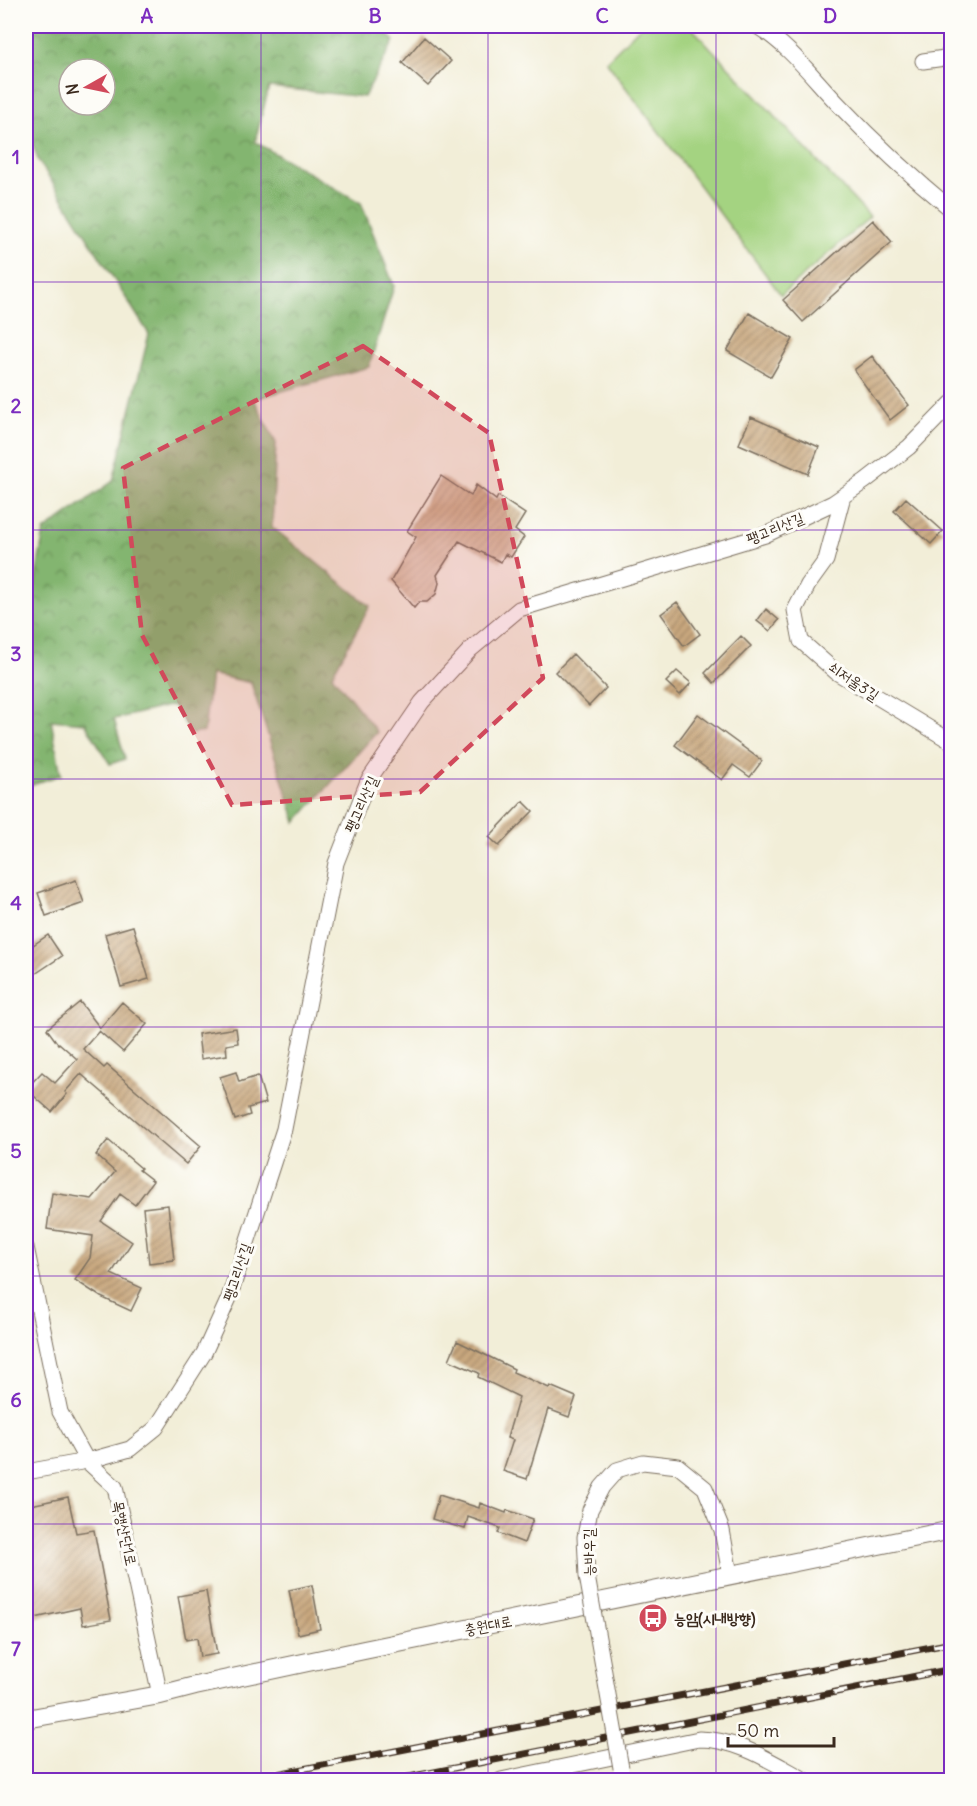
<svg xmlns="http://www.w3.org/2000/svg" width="977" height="1806" viewBox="0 0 977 1806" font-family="Delius,'Poor Story',sans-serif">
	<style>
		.green { fill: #a4d381; stroke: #707e50; stroke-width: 1.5 }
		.forest { fill: url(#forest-crowns); stroke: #5f7046; stroke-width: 1.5; fill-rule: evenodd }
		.building { fill: url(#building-hatch) }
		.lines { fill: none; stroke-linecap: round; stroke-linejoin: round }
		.minor-casing { stroke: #7b6f5f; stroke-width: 17 }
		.tertiary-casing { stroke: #7b6f5f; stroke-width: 20 }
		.minor { stroke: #fff; stroke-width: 15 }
		.tertiary { stroke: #fff; stroke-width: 18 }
		.rail-casing { stroke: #3b2a1e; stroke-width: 7 }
		.rail { stroke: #fdfcf7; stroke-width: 4.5; stroke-dasharray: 14; stroke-linecap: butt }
		.minor-bridge-casing { stroke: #7b6f5f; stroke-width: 17; stroke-linecap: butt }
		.minor-bridge { stroke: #fff; stroke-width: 15 }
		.marked { fill: #d1495b; fill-opacity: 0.2; stroke: #d1495b; stroke-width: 4.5; stroke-dasharray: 12 8; stroke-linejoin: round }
		.grid { fill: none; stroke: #7b2cbf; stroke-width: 1.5; stroke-opacity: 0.55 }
		.labels { text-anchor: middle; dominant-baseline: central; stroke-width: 6; stroke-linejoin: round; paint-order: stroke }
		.street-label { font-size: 15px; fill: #3b2a1e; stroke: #fdfcf7 }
		.poi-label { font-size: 15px; font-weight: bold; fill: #3b2a1e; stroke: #fdfcf7; text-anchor: start }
		.neatline { fill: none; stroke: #7b2cbf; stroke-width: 2 }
		.grid-label { font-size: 20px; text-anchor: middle; font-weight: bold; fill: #7b2cbf }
	</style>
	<defs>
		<pattern id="forest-crowns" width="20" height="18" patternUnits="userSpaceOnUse" patternTransform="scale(1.5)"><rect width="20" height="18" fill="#83b56f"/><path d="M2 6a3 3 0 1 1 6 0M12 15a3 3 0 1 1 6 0" fill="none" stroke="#6c935b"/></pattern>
		<pattern id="building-hatch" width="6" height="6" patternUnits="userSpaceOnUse" patternTransform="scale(1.5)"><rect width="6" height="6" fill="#c8a77e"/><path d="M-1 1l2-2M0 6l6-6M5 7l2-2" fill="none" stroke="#a48867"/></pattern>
	</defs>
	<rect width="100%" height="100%" fill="#fdfcf7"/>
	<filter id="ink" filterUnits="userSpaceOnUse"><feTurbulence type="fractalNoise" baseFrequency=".0167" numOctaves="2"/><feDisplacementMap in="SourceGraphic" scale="12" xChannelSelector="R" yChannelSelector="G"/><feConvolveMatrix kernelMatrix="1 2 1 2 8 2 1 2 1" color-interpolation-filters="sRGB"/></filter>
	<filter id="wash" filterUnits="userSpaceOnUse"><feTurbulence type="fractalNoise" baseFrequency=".008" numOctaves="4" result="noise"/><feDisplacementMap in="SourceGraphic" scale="24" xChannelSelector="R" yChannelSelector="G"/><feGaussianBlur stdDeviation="1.35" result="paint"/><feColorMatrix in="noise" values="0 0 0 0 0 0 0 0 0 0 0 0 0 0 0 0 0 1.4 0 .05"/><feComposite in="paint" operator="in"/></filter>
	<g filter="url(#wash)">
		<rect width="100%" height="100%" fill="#f2eed8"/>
		<path class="green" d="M641,26h49l180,191 -89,78 -175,-234z"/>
		<path class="forest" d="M26,26h352l16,15 -30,56 -95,-10 -14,55 106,61 33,83 -25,81 -115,32 22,44 -4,84 98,79 -38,69 45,57 -81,90 -45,-139 -40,-9 -7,58 -13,2 -18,-29 -59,14 11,40 -15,5 -25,-41 -34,-3 10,55 -34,11 -1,-152 18,-103 69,-50 36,-147 -111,-174 -12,-35zM69,69h36v36h-36z"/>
		<g id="blocks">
			<path class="building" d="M424,37l27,24 -23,25 -26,-23z
				M873,220l19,22 -89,80 -20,-22z
				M749,313l44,26 -22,38 -44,-26z
				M872,356l37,49 -19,15 -36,-50z
				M751,417l68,30 -11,27 -69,-30z
				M441,476l30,20 5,-11 20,15 2,-4 27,18 -10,16 9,7 -13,20 -6,-3 -4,8 -42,-21 -22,34 2,8 -3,11 -9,8h-8l-5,6 -23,-27 25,-44 -9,-6z
				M906,498l37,33 -12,13 -37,-33z
				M677,602l23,32 -16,12 -23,-32z
				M766,609l13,11 -9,11 -13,-10z
				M741,636l10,10 -37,37 -9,-10z
				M573,654l33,34 -17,18 -34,-34z
				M677,671l14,12 -11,12 -14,-13z
				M698,714l64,47 -12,16 -17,-12 -11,15 -47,-35z
				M523,801l10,10 -34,35 -10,-9z
				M76,880l8,23 -38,13 -8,-23z
				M133,926l16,53 -28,8 -16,-53z
				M48,935l14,21 -27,18 -9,-14v-10z
				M80,1002l20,26 22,-26 25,22 -24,28 -24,-21 -16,18 21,19 3,-3 94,81 -15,18 -105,-90 -16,18 2,2 -15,18 -26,-23 16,-17 13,11 22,-24 -18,-16 -1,1 -11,-15z
				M236,1028l2,15 -12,2 1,10 -26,4 -3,-25z
				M236,1072l3,10 19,-6 8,27 -18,5 2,7 -15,5 -15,-43z
				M108,1140l33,28 -2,2 14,11 -18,24 -15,-11 -19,27 31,21 -21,32 31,14 -11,23 -30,-14 -26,-17 15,-22 3,-22 -46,-7 5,-36 40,6 23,-27 -19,-17z
				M168,1205l6,55 -25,3 -6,-55z
				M457,1341l57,28 -1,3 36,16 1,-2 26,11 -7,20 -21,-8 -21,70 -24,-8 10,-31 -6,-2 12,-41 -41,-20 1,-4 -30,-13z
				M439,1495l40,13 1,-5 26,10 1,-3 26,9 -9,24 -26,-10 2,-5 -32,-11 -3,12 -33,-10z
				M68,1497l8,36 18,-3 17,90 -28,5 -3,-17 -54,12v-114z
				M312,1585l8,44 -22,5 -9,-44z
				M206,1591l11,63 -17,3 -3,-19 -11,2 -8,-44z"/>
		</g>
	</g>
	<g filter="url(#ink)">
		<use href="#blocks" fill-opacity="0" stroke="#7b6f5f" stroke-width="1.5"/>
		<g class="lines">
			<g class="minor-casing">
				<path id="minor" d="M757,26c34,21 55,51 83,80 35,37 72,71 112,104
					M923,61l29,-4
					M843,496l-17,64 -18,25 -13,25 6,31 35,31 116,70
					M26,1247l34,165 27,49 28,26 45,208
					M26,1472l61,-11 43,-12 26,-21 48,-75 25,-55 55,-169 52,-266 32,-82 54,-79 48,-52 49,-41 246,-74 68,-32 32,-22 44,-34 43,-44
					M587,1576l-2,-39 5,-27 12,-23 15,-17 26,-8 35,4 27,22 17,42 8,44
					M501,1780l198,-41c39,0 73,23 106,41"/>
			</g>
			<g class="tertiary-casing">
				<path id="tertiary" d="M26,1719l134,-24 35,-9 169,-36 588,-120"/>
			</g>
			<use href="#minor" class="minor"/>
			<use href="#tertiary" class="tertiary"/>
			<g class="rail-casing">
				<path id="rail" d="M246,1780l706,-137
					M394,1780l558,-111"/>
			</g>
			<use href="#rail" class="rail"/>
			<g class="minor-bridge-casing">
				<path id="minor-bridge" d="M587,1576l34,192"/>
			</g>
			<use href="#minor-bridge" class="minor-bridge"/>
		</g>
	</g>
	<path class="marked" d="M363,346l126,87 54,245 -123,114 -188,13 -90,-170 -19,-167z"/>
	<path class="grid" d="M261,26v1754M488,26v1754M716,26v1754M26,282h926M26,530h926M26,779h926M26,1027h926M26,1276h926M26,1524h926"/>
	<defs>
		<g id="bus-disc" transform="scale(1.5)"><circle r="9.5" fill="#d1495b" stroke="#fdfcf7"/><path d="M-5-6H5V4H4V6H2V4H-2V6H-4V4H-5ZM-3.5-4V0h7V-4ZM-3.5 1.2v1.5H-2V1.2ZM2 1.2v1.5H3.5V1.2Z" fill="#fff"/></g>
	</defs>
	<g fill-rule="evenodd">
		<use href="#bus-disc" x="653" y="1618"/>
	</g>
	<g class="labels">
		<g class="street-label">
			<text transform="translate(775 528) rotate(-22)">팽고리산길</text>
			<text transform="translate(854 681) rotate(34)">쇠저울3길</text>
			<text transform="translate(361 804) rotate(-66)">팽고리산길</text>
			<text transform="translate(237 1272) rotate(-71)">팽고리산길</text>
			<text transform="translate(125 1533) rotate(78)">목행산단1로</text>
			<text transform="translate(588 1552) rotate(-90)">능바우길</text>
			<text transform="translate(488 1625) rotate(-11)">충원대로</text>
		</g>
		<g class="poi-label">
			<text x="674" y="1618">능암(시내방향)</text>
		</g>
	</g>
	<rect width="977" height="1806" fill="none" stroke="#fdfcf7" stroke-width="66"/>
	<g transform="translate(87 87) rotate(261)"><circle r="28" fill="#fdfcf7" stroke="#afa8a0" stroke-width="1.5"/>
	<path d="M0-4.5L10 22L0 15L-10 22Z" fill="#d1495b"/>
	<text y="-9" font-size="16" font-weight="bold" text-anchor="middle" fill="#3b2a1e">N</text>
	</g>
	<path d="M728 1737v9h106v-9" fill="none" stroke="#3b2a1e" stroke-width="3"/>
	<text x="737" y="1737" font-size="18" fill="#3b2a1e" stroke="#fdfcf7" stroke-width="4.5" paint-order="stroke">50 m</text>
	<rect x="33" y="33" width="911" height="1740" class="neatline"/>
	<g class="grid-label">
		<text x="147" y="23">A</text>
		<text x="375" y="23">B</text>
		<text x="602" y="23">C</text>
		<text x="830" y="23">D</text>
		<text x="16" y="164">1</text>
		<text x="16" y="413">2</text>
		<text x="16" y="661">3</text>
		<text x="16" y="910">4</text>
		<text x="16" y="1158">5</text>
		<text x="16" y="1407">6</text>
		<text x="16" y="1656">7</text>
	</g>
</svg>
